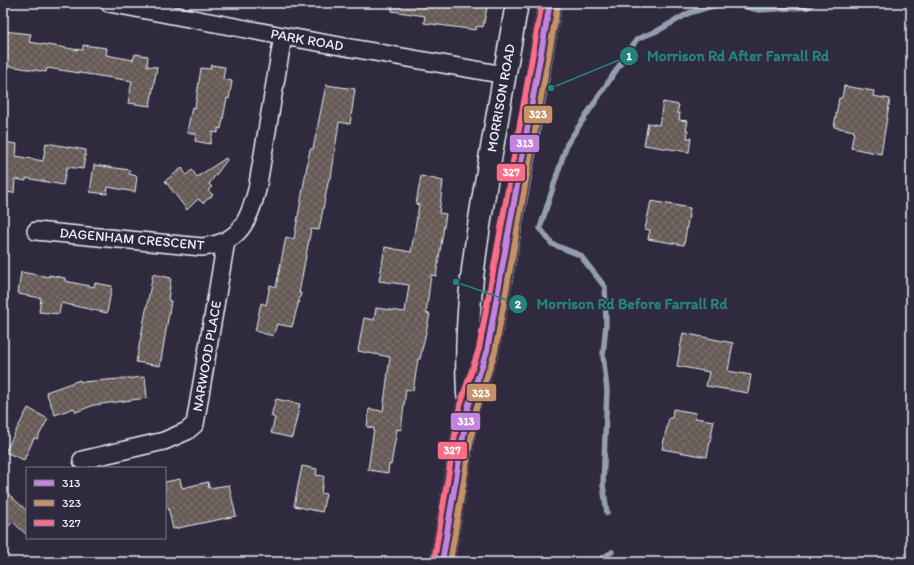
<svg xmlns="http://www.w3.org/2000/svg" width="914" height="565" viewBox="0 0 914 565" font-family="Itim,sans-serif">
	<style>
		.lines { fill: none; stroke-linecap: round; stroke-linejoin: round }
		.stream { stroke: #949eaf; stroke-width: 5.5 }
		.building { fill: url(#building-cross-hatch); stroke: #e8f1f8 }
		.minor-casing { stroke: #e8f1f8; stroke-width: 20 }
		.major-casing { stroke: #e8f1f8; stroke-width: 25 }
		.minor { stroke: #2f2a3d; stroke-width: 17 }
		.major { stroke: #2f2a3d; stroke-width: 22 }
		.bus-1-casing { stroke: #2f2a3d; stroke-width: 9 }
		.bus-2-casing { stroke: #2f2a3d; stroke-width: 9 }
		.bus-3-casing { stroke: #2f2a3d; stroke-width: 9 }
		.bus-1 { stroke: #c483df; stroke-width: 6 }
		.bus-2 { stroke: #c7916a; stroke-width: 6 }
		.bus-3 { stroke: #fb6d88; stroke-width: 6 }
		.labels { text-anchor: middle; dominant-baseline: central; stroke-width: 3; stroke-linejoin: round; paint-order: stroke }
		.street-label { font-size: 14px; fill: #e8f1f8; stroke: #2f2a3d }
		.leader { fill: none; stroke: #25827c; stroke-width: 1.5 }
		.callout-dot { fill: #25827c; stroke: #2f2a3d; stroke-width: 1.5 }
		.mark-label { font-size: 12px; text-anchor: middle; font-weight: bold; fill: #fff }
		.callout-label { font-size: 15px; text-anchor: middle; font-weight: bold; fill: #25827c; stroke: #2f2a3d; stroke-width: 3; stroke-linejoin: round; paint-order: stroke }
		.line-badge { stroke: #2f2a3d; stroke-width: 1.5 }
		.badge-label { font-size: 11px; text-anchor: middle; font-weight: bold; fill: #fff }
	</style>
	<defs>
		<pattern id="building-cross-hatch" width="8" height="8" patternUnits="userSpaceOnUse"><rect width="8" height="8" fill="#655a55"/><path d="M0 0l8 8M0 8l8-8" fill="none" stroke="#7b726e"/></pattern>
	</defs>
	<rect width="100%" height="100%" fill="#2f2a3d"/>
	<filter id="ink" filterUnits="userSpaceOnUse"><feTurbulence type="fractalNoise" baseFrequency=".025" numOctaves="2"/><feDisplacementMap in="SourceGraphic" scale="8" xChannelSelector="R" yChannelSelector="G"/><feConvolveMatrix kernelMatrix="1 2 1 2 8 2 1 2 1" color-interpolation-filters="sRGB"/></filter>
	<g filter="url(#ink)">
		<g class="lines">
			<path class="stream" d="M729,3l30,7 49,-3 6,-4
				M607,513l-4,-28 4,-95 -4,-35 3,-31 -1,-37 -25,-32 -28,-11 -12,-16 27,-84 70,-105 22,-9 30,-17 33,-10
				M596,562l16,-10"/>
		</g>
		<path class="building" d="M392,3h96l-5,24 -6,-1 -1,4 -52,-7 1,-7 -33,-5z
			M3,31l28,3 -2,8 44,7 10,1v-5l24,3 -1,7 27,5 2,-6 13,2 -1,10 10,1 -7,39 -22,-3 4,-22 -85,-13 -1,4 -43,-7z
			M211,65l14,2 -2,12 9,2 -3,18 -2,-1 -6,31 -3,-1v5l-5,-1 -3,12 -15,-3 1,-7 -9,-2 5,-25 3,1 6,-40 9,1z
			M326,85l29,4 -5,35 -11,-2 -8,56h-2l-10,52 -8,-1 -12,64h2l-9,34 -15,-3 -4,12 -18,-5 6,-28 5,2 4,-20 6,2 10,-50 8,2 16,-90h3z
			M844,86l30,5 -1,5 17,3 -9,55 -30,-6 3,-17 -20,-4 5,-29h3z
			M663,102l16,3 -2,8h3l-1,7 9,1 -2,9h2l-1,8h4l-2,14 -45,-7 4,-22 11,2z
			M3,142l14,2 -1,12 27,5 3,-18 40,7 -3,19 -16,-2 -4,18 -37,-7v3l-11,-2 -1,14 -11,-1z
			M226,158l1,2 -18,24 3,3 -4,3 5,5 -10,8 -5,-4 -11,11 -22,-29 17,-13 4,7 6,-5 5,7z
			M94,165l36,5 -1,4 8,2 -2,16 -27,-5 -1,7 -17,-2z
			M421,176l22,5 -4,32 7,1 -10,62 -5,-1 -5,38 4,1 -10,45h-2l-5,32 -7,-2 -5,41 -4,-1 -6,36 -2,-1 -1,9 -20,-3 6,-42 -7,-1 2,-18 14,2 7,-54 -32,-6 6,-33 10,2 2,-12 29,4 4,-27 -30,-4 6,-34 26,5 8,-47 -3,-1z
			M651,201l39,7 -6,37 -36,-6 2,-9 -5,-1z
			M21,272l28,5v-2l16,3v3l29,6 1,-4 17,3 -5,27 -46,-10 -2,11 -20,-2 2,-14 -23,-4z
			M153,274l18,4 -3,22 3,1 -11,65 -24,-4z
			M683,333l50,10 -5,28 23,4 -3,18 -42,-7 3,-14 -32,-6z
			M145,377l2,21 -53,7 -18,7 -2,-4 -19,7 -9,-23 34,-12 1,2z
			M276,399l24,5 -8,34 -21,-5 4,-15 -4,-2z
			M28,408l20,11 -11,20 -3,-1 -10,22 -19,-8z
			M673,409l23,4 -1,5 19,3 -7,36 -45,-8 7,-31h3z
			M302,466l15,3 -1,6 8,1 -3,17 5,1 -4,18 -28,-6z
			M180,479l2,9 26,-6 1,6 20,-3 7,31 -63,13 -5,-22 -3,1v-26z
			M3,489l24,22v24l-14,-13 -10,9z"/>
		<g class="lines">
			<g class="minor-casing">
				<path id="minor" d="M109,3l174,33 222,39
					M36,231l166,16c37,-4 46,-24 55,-57l26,-154
					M82,460l82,-19 23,-10 8,-7 31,-183"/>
			</g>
			<g class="major-casing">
				<path id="major" d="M468,394c-4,-77 7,-148 20,-223 10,-56 19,-112 29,-168
					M442,562l26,-155 19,-56 41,-222 22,-126"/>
			</g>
			<use href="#minor" class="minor"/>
			<use href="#major" class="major"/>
			<g class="bus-1-casing">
				<path id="bus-1" d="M442,562l26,-155 19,-56 63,-348"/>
			</g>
			<g class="bus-2-casing">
				<path id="bus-2" d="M450,562l26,-153 19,-57 63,-348"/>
			</g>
			<g class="bus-3-casing">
				<path id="bus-3" d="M434,561l26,-156 19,-56 63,-346"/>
			</g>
			<use href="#bus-1" class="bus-1"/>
			<use href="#bus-2" class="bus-2"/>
			<use href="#bus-3" class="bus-3"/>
		</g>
	</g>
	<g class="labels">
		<g class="street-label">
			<text transform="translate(307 40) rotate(10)">PARK ROAD</text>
			<text transform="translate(501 98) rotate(-80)">MORRISON ROAD</text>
			<text transform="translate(132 239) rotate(5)">DAGENHAM CRESCENT</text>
			<text transform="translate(207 356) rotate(-80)">NARWOOD PLACE</text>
		</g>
	</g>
	<path class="leader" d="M551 88L629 56M456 282L518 304"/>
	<g class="callout-dot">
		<circle cx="551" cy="88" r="4"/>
		<circle cx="456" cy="282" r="4"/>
		<circle cx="629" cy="56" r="10"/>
		<circle cx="518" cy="304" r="10"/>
	</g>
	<g class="mark-label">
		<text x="629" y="60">1</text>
		<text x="518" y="308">2</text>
	</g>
	<g class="callout-label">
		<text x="738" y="61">Morrison Rd After Farrall Rd</text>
		<text x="632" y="309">Morrison Rd Before Farrall Rd</text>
	</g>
	<g class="line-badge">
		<rect x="523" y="105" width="30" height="19" rx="4" fill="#c7916a"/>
		<rect x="509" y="134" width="31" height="19" rx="4" fill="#c483df"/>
		<rect x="496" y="163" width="30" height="19" rx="4" fill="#fb6d88"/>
		<rect x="466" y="383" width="31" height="19" rx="4" fill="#c7916a"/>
		<rect x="450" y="412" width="31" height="19" rx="4" fill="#c483df"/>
		<rect x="437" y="441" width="31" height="19" rx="4" fill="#fb6d88"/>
	</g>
	<g class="badge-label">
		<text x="538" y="118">323</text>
		<text x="525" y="147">313</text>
		<text x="511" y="176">327</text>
		<text x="481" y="397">323</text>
		<text x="466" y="425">313</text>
		<text x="452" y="454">327</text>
	</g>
	<rect width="914" height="565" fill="none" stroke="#2f2a3d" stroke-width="16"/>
	<rect x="8" y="8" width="898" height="549" fill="none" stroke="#e8f1f8" stroke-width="1.5" filter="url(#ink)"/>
	<rect x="26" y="467" width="140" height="72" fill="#2f2a3d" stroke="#797a88"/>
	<rect x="34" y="480" width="20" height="6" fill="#c483df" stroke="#797a88"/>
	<text x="62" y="487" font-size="12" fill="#e8f1f8">313</text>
	<rect x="34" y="500" width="20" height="6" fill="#c7916a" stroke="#797a88"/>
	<text x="62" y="507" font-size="12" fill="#e8f1f8">323</text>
	<rect x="34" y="520" width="20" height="6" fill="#fb6d88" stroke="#797a88"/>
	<text x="62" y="527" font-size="12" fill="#e8f1f8">327</text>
</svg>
